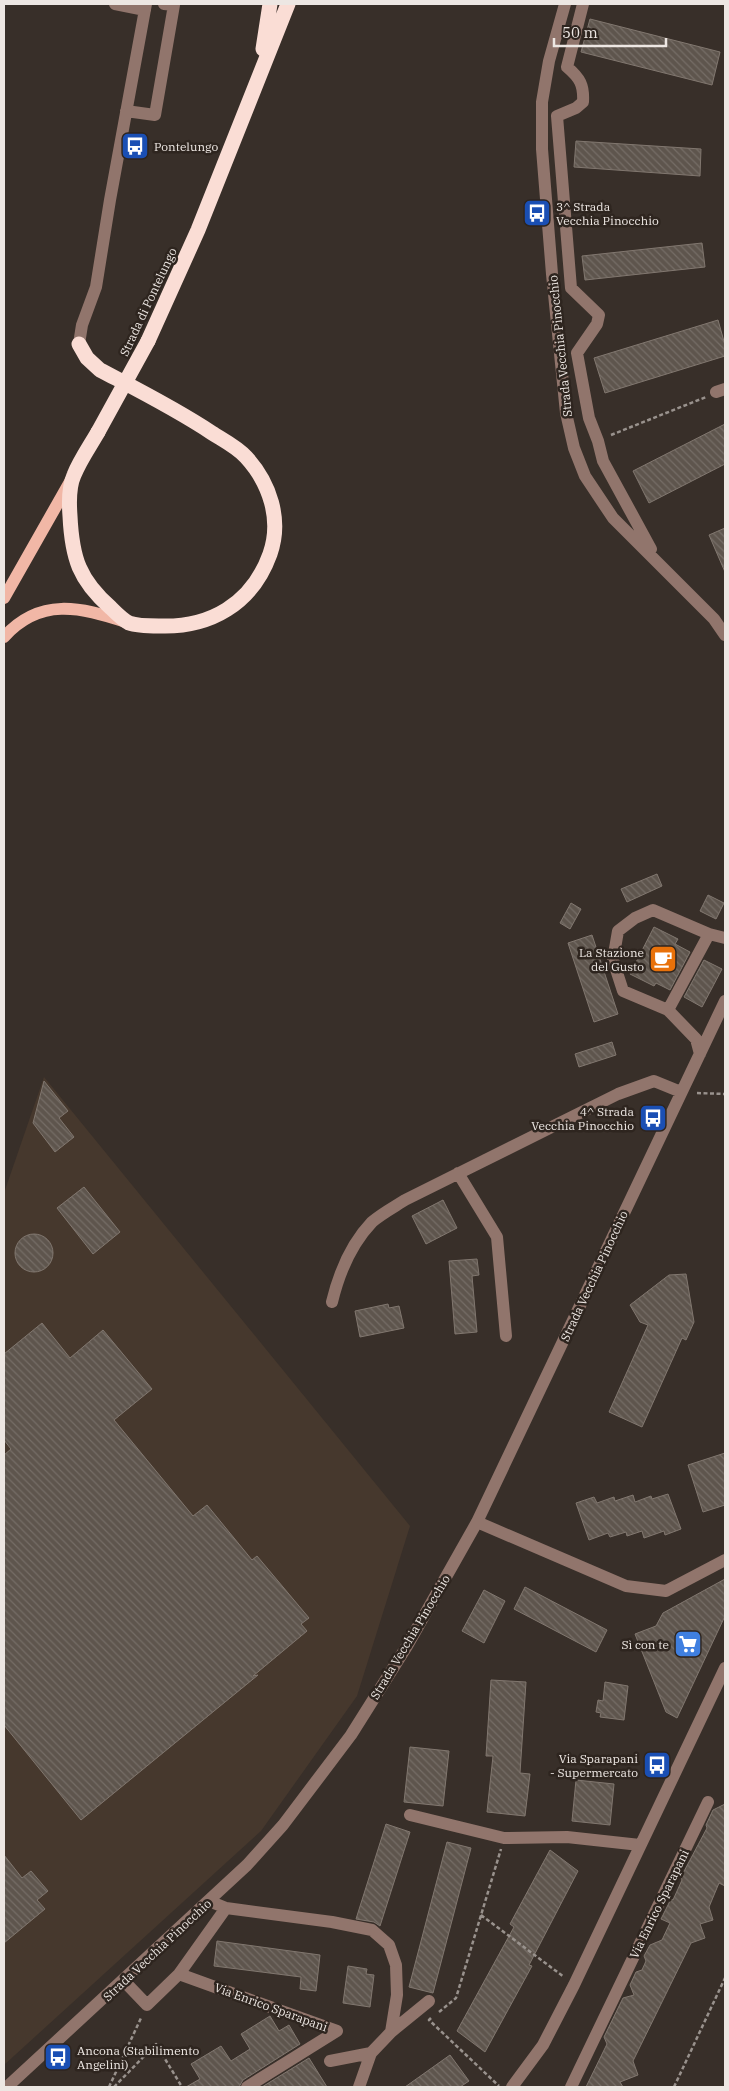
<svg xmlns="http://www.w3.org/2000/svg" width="729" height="2091" viewBox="0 0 729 2091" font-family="'IBM Plex Serif',serif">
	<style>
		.built { fill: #46382d }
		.building { fill: url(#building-back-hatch); stroke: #81776f }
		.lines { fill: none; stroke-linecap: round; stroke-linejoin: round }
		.path { stroke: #99928d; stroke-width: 2.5; stroke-dasharray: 4 2.5; stroke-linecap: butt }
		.minor { stroke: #91756c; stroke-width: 12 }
		.major { stroke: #f1b7a6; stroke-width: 12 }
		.highway { stroke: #faddd5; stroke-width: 15 }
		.highway-bridge { stroke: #faddd5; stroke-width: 15 }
		.labels { text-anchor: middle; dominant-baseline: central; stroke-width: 5; stroke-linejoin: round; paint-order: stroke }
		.poi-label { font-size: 12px; fill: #ede7e3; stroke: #2e251f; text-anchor: end }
		.street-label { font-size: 12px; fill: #ede7e3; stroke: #2e251f }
	</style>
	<defs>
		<pattern id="building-back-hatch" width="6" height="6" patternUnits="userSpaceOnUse" patternTransform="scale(1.25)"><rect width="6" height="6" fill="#5e554d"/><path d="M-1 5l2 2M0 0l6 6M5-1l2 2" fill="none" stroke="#756d66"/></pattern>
	</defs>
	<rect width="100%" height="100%" fill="#382f29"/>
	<path class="built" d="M44,1077l366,449 -53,170 -96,135 -257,234v-872z"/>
	<path class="building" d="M590,19l130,33 -8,33 -131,-33z
		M576,141l125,8 -1,27 -126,-9z
		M702,243l3,24 -120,13 -3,-24z
		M718,320l7,25v11l-120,37 -11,-35z
		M725,424v40l-76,39 -16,-32z
		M725,528v44l-16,-37z
		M657,874l5,12 -35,16 -6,-13z
		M708,895l16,8 -8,16 -16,-8z
		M571,903l10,6 -11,20 -10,-6z
		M654,927l24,12 -3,5 15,8 -20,38 -14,-7 -2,3 -24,-12z
		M592,935l26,79 -24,8 -26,-79z
		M704,960l18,9 -20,38 -18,-10z
		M612,1042l4,13 -37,12 -4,-13z
		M44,1081l24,30 -9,7 15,19 -19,15 -22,-29z
		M84,1187l36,45 -27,22 -36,-46z
		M443,1200l14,28 -31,16 -14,-28z
		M15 1253a19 19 0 1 1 38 0a19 19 0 1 1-38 0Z
		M477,1259l2,16 -7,1 5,56 -22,2 -6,-73z
		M686,1274l8,48 -8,18 -4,-2 -40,89 -33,-15 39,-87 -8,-3 -10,-17 39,-30z
		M388,1304l1,4 10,-2 5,22 -44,9 -5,-26z
		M42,1323l28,35 33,-28 49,59 -38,31 79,96 14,-11 45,55 5,-4 52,62 -8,6 6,7 -54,45 5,-1 -177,145 -77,-95v-270l7,-6 -7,-9v-86z
		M725,1453v52l-22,7 -15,-47z
		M668,1494l13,35 -16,6 -1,-4 -20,7 -2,-7 -15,5 -1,-4 -16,5 -2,-4 -19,7 -13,-37 18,-6 3,6 17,-6 1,4 18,-6 2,7 16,-6 1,3z
		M725,1579v37l-48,102 -11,-6 -31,-78 21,-8 7,-13z
		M525,1587l82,43 -11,22 -82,-43z
		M484,1590l21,11 -21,42 -22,-12z
		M491,1680l35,2 -6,91 10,1 -5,42 -38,-4 6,-56h-7z
		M605,1682l23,4 -4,34 -24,-3 1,-4 -5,-1 2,-12 5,1z
		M410,1747l39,4 -6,55 -39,-4z
		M576,1780l38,4 -4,41 -38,-4z
		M725,1804v82l-6,-3 -10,24 4,13 -13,4 5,14 -14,5 -58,118 5,14 -18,7 3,5h-37l21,-43 -3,-7 19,-39 11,-3 -4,-10 6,-13 6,-2 4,-9 -2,-5 6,-11 12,-5 8,-17 -9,-4 10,-20 2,1 9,-20 -1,-3 26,-49 -1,-3 7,-15z
		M386,1824l24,8 -30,94 -6,-4 -18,-3z
		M447,1842l24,6 -38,145 -24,-6z
		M550,1850l28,21 -49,94 3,1 -47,86 -28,-21 57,-104 -4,-3z
		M4,1855l18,23 9,-7 17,20 -11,9 8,9 -41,34z
		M217,1941l103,14 -4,36 -16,-2 1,-12 -87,-11z
		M348,1966l19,3 -1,5 8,1 -4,32 -27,-4z
		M270,2016l9,15 10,-6 11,19 -57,36 -4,7h-53l14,-8 -9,-15 30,-18 10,15 19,-12 -9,-15z
		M450,2055l19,26 -9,6h-55z
		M309,2058l18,29h-65z"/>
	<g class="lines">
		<path class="path" d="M611,435l95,-38
			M697,1093l28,1
			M481,1915l83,62
			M439,2012l17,-14 45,-149
			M431,2018l-2,2 70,66
			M109,2087l32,-69
			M114,2087l42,-43 26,43
			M674,2087l51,-109"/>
		<path class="minor" d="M115,4l30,6
			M565,4l-16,57 -7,41v47l10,125 14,139 8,35 11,28 28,42 101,101 11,16
			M583,4l-16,63c13,11 17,18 16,35l-7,6 -19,8 14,172 28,27 -2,9 -20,29 12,65 9,23 5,20 48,88
			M126,111l29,4 19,-110 -10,-1
			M79,344l3,-19 14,-38 14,-87 36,-196
			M716,392l9,-3
			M668,1010l-45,-19 -10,-31 5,-29 17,-13 18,-8 56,24
			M700,1054l-4,-15 -28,-29 41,-76 16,4
			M458,1173l39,64 9,99
			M332,1302c7,-29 19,-58 40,-80 9,-8 22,-15 33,-22l213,-106 36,-13 27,11
			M477,1522l149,64 40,5 59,-31
			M410,1815l94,23 63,-1 73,8
			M209,1901l17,7 106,14 40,8 17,15 7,20 1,30 -6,37 -20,21 -12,34
			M179,1974l47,-66
			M124,1981l23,24 32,-31 158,57 -90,56
			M391,2032l38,-31
			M330,2061l41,-8
			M7,2087l240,-222 36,-40 68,-90 56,-89 70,-124 248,-521
			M512,2087l31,-42 31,-60 151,-317
			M571,2087l137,-285"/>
		<path class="major" d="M4,598l67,-118
			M4,637c36,-40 76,-30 122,-15"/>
		<path class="highway" d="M263,49l7,-45
			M148,341l50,-111 90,-226
			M79,344l8,14 13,12c38,20 76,39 112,63 11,7 25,14 34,24 24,26 36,63 24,97 -18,50 -60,74 -111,72 -9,0 -22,0 -30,-3 -6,-3 -13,-10 -18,-15 -32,-28 -39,-50 -41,-92 -1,-13 -1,-30 4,-41 6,-15 16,-29 24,-43"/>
		<path class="highway-bridge" d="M98,432l50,-91"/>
	</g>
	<defs>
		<g id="bus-square" transform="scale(1.4375)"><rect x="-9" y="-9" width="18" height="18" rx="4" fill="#1a4fb4" stroke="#2e251f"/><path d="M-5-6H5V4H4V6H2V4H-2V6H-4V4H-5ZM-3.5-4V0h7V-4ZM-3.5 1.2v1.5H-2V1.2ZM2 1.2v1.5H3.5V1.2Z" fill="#fff"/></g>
		<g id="cafe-square" transform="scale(1.4375)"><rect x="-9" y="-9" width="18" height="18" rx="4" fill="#e8710a" stroke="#2e251f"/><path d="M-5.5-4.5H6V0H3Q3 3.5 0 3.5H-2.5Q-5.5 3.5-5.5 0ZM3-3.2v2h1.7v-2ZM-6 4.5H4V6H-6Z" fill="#fff"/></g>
		<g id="supermarket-square" transform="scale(1.4375)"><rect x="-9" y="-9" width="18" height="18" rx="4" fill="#3f7fe0" stroke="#2e251f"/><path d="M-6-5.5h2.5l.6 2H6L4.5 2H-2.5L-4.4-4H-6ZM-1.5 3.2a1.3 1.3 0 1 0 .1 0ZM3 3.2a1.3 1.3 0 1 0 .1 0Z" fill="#fff"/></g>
	</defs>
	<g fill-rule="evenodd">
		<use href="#bus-square" x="135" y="146"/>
		<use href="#bus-square" x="537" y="213"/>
		<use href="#cafe-square" x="663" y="959"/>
		<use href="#bus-square" x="653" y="1118"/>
		<use href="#supermarket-square" x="688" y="1644"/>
		<use href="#bus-square" x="657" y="1765"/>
		<use href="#bus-square" x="58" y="2057"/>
	</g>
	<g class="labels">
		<g class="poi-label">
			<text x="154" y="146" text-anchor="start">Pontelungo</text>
			<text x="556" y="206" text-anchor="start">3^ Strada<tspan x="556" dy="14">Vecchia Pinocchio</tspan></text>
			<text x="644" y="952">La Stazione<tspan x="644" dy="14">del Gusto</tspan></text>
			<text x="634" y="1111">4^ Strada<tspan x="634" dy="14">Vecchia Pinocchio</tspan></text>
			<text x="669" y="1644">Sì con te</text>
			<text x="638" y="1758">Via Sparapani<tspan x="638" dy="14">- Supermercato</tspan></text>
			<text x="77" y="2050" text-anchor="start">Ancona (Stabilimento<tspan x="77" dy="14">Angelini)</tspan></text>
		</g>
		<g class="street-label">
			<text transform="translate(148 302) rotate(-65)">Strada di Pontelungo</text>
			<text transform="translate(560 346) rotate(-96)">Strada Vecchia Pinocchio</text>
			<text transform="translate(594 1276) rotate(-65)">Strada Vecchia Pinocchio</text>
			<text transform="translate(410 1637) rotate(-59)">Strada Vecchia Pinocchio</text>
			<text transform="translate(659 1904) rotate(-64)">Via Enrico Sparapani</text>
			<text transform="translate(157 1950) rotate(-43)">Strada Vecchia Pinocchio</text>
			<text transform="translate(271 2007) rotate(20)">Via Enrico Sparapani</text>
		</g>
	</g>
	<rect width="729" height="2091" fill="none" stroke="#ede7e3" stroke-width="10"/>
	<path d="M554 38v8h112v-8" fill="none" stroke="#ede7e3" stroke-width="2.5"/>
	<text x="562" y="38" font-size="15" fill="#ede7e3" stroke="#2e251f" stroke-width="4" paint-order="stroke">50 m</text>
</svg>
